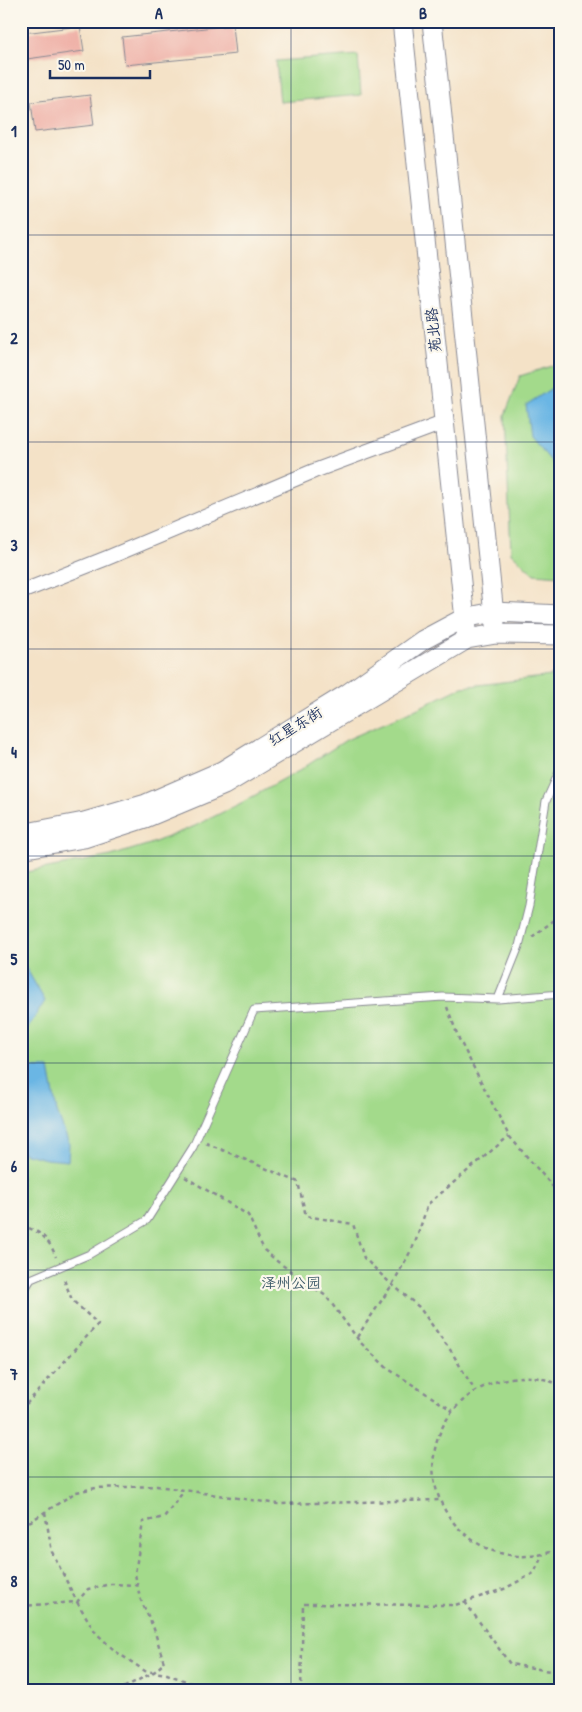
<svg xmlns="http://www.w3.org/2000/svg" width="582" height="1712" viewBox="0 0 582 1712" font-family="'Patrick Hand','LXGW WenKai TC',sans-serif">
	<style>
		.green { fill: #a3da8b; stroke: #5f8474 }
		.water { fill: #6bb6e4; stroke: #4372a1 }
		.building { fill: #efb1a7 }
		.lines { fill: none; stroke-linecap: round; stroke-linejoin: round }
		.service-casing { stroke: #888892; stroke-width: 9 }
		.minor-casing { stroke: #888892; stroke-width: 16 }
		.secondary-casing { stroke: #888892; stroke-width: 21 }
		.path { stroke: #888892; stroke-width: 2.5; stroke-dasharray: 4 4; stroke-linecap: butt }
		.service { stroke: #fff; stroke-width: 7 }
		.minor { stroke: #fff; stroke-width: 14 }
		.secondary { stroke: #fff; stroke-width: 19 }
		.grid { fill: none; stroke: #1b2f5e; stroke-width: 1; stroke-opacity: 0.55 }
		.labels { text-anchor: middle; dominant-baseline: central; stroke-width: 4.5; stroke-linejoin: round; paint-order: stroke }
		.street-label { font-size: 15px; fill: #1b2f5e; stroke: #fbf7ec }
		.park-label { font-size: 15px; fill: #3d5a69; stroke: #fbf7ec }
		.neatline { fill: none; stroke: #1b2f5e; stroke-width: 2 }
		.grid-label { font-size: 16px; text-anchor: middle; font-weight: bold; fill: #1b2f5e }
	</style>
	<rect width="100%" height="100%" fill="#fbf7ec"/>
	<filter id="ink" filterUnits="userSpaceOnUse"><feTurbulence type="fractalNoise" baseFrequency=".02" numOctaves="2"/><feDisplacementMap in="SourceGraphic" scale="10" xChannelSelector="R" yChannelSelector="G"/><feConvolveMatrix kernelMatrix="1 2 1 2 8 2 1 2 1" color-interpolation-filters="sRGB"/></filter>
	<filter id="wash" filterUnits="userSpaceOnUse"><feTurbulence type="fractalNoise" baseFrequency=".0096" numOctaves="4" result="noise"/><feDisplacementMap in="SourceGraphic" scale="20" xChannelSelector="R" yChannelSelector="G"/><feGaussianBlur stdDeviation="1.12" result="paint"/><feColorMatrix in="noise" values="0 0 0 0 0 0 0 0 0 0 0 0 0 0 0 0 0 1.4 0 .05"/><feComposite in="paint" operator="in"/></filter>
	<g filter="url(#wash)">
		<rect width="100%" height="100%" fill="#f4e2c7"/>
		<path class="green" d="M358,55l3,40 -81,7 -4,-41z
			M561,363v213l-27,-2 -23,-21 -6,-138 15,-39z
			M561,666v1025h-540v-818l90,-17 39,-12 45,-18 46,-23 56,-31 49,-32 64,-28 52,-25 89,-11z"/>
		<path class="water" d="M561,382v91l-31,-37 -4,-31z
			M21,959l24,42 -17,27 -7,8z
			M21,1067l28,1 8,44 12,32 -1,17 -22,-2 -23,-6 -2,-4z"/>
		<g id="blocks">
			<path class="building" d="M233,25l3,29 -111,11 -3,-28z
				M80,26l4,25 -57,8 -3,-26z
				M90,95l4,30 -59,7 -4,-30z"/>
		</g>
	</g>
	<g filter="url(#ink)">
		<use href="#blocks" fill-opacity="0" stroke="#888892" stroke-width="1"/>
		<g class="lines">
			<g class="service-casing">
				<path id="service" d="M498,999l63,-5
					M21,1295l10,-16 59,-25 57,-34 46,-73 61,-137 189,-13 55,2 21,-53 10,-40 17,-105 15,-33"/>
			</g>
			<g class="minor-casing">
				<path id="minor" d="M21,592l86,-34 207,-87 129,-48"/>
			</g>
			<g class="secondary-casing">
				<path id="secondary" d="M402,21l65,618
					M432,21l64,613
					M21,834l63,-12 62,-18 76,-33 125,-77 76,-54 41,-22 30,-6 67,3
					M21,849l63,-11 61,-20 79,-33 243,-146 29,-5 65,1"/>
			</g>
			<path class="path" d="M532,937l29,-22
				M447,1007l12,32 50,97 52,60
				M206,1143l92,39 8,34 47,8 11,34 24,23 31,26 32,44 24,40
				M185,1177l63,38 16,35 14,12 48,34 34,46 27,26 66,43
				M21,1226c19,4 28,13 35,31
				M357,1337l35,-52 23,-42 13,-39 81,-68
				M561,1386c-6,-3 -12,-6 -18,-7 -14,-4 -31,-2 -45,2 -79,25 -88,127 -14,166 24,12 53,12 77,1
				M21,1410l77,-86 -26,-24 -9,-23
				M45,1512l7,40 25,50 11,-13 23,-5 26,1
				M21,1523l10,-2 45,-29 20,-4 61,-2 121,18 162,-4
				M465,1602l45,62 51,9
				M21,1606l56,-4 19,31 19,18 30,20 22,3 45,17
				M117,1691l37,-19 10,-9 -10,-34 -14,-31 -5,-24 8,-52 21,-5 20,-26
				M301,1691l2,-87 152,1 49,-16 30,-16 9,-19"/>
			<use href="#service" class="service"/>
			<use href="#minor" class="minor"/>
			<use href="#secondary" class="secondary"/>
		</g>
	</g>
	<path class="grid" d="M291,21v1670M21,235h540M21,442h540M21,649h540M21,856h540M21,1063h540M21,1270h540M21,1477h540"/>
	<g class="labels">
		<g class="street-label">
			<text transform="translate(433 330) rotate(-96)">苑北路</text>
			<text transform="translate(295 726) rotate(-32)">红星东街</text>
		</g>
		<g class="park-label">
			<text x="291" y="1282">泽州公园</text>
		</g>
	</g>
	<rect width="582" height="1712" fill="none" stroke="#fbf7ec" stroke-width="55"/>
	<path d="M50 70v8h100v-8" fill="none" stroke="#1b2f5e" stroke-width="2.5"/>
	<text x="58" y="70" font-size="15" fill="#1b2f5e" stroke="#fbf7ec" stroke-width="4" paint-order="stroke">50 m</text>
	<rect x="28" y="28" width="526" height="1656" class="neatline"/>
	<g class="grid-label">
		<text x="159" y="19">A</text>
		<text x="423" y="19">B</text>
		<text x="14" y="137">1</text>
		<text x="14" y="344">2</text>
		<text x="14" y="551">3</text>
		<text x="14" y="758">4</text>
		<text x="14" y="965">5</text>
		<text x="14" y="1172">6</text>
		<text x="14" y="1380">7</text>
		<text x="14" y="1587">8</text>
	</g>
</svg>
